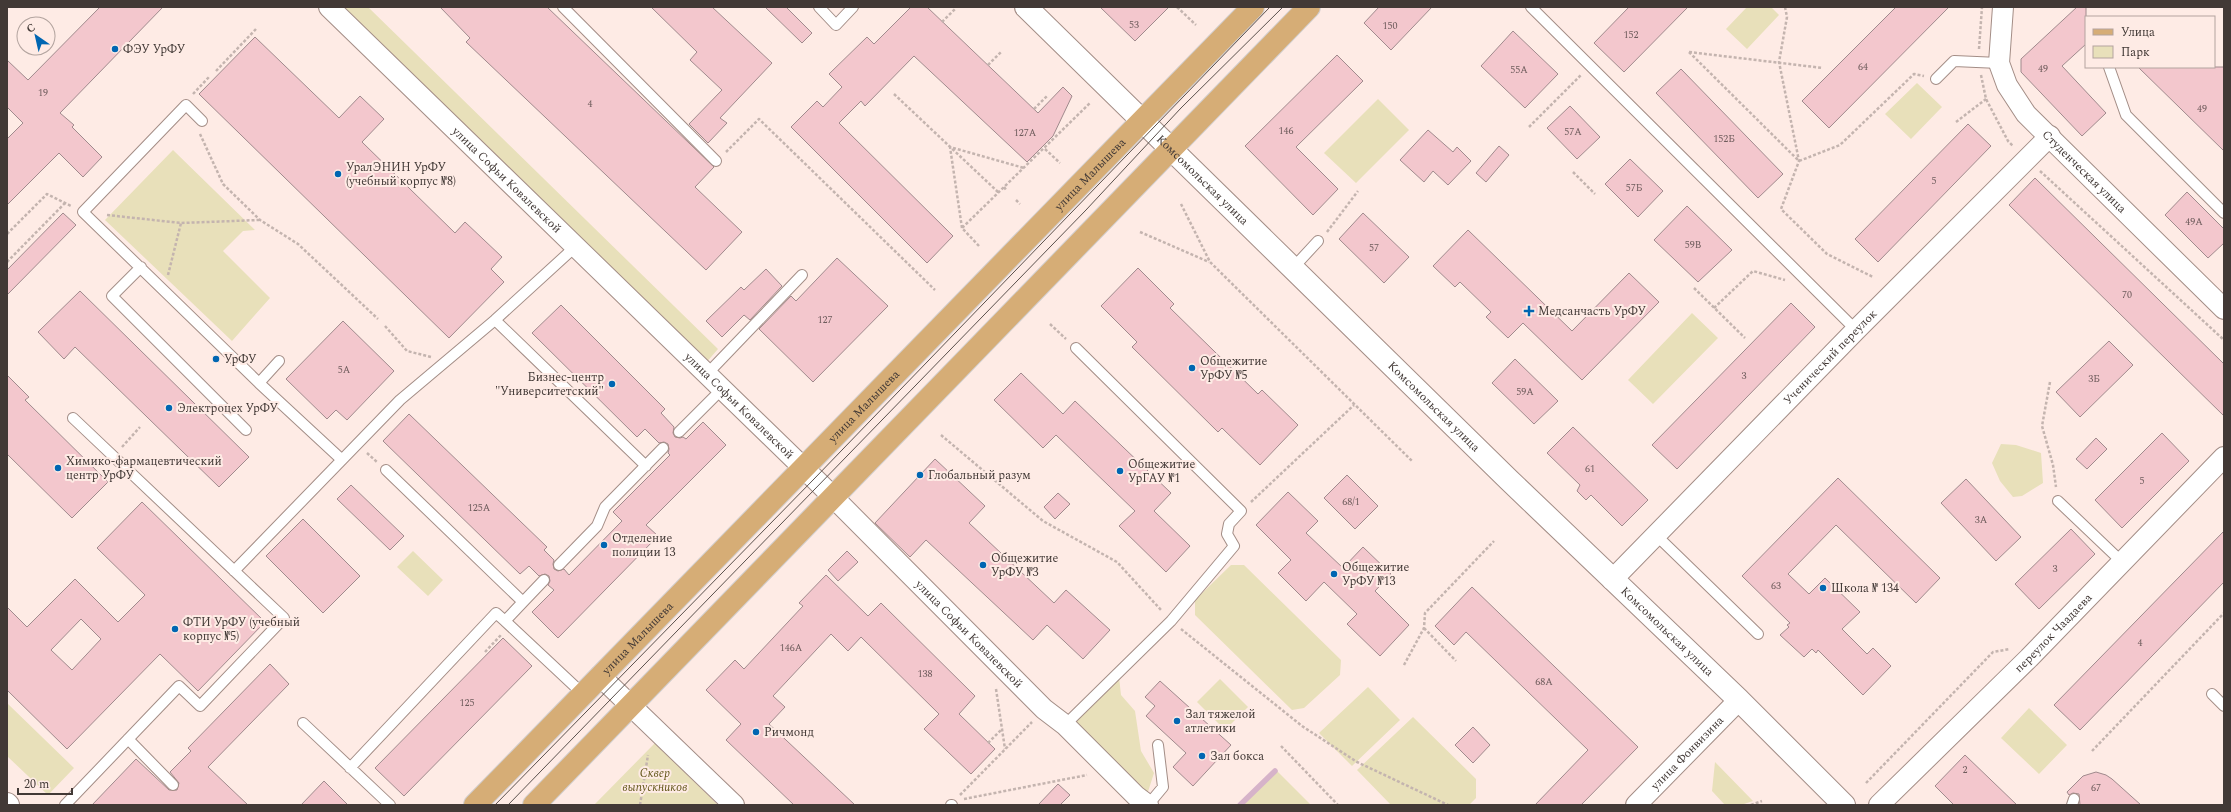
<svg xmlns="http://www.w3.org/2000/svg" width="2231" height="812" viewBox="0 0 2231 812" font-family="Spectral,serif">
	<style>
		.green { fill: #e8e0ba }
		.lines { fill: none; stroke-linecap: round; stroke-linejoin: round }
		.stream { stroke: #d6b3c9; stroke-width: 5.5 }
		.building { fill: #f3c7cd; stroke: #a08a8d; fill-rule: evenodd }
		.lane-casing { stroke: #a38d86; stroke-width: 12 }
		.street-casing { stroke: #a38d86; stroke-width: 22 }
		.secondary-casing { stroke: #a38d86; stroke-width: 24 }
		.primary-casing { stroke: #d2cfcf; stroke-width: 24 }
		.path { stroke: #c4b4af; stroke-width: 2.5; stroke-dasharray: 3 2; stroke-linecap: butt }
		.lane { stroke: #fff; stroke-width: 10 }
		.street { stroke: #fff; stroke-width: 20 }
		.secondary { stroke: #fff; stroke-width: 22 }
		.primary { stroke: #d6ad76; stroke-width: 22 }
		.tram { stroke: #5b514d; stroke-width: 1 }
		.poi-dot { fill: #0066b2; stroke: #feebe5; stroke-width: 1.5 }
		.labels { text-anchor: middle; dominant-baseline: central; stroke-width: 4; stroke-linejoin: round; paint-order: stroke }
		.number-label { font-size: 10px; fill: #6e5c5c }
		.poi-label { font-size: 12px; fill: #423936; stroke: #feebe5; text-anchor: start }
		.street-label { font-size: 12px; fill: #423936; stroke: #feebe5 }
		.park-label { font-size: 12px; font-style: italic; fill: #615518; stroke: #feebe5 }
	</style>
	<rect width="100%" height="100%" fill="#feebe5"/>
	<path class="green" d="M343,7h25l350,342 -13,15z
		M1747,7h24l8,8 -32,34 -21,-20z
		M1917,83l25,24 -31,32 -26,-25z
		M1378,99l31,31 -53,53 -32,-30z
		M173,150l82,80 -12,1 -20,20 47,47 -38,43 -127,-121z
		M1692,313l26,25 -65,66 -25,-24z
		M2001,444l15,1 25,8 2,30 -21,13 -9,1 -13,-16 -8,-18z
		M413,551l30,29 -15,16 -31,-29z
		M1231,565h13l97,95 -1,15 -36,33 -12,2 -97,-95v-15z
		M1119,677l2,18 14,16 6,40 13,22 -8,25 -75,-72z
		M1220,679l28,28 -23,23 -28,-28z
		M1368,687l32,33 -48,46 -33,-33z
		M7,703l67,65 -26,27 -41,-39z
		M2029,708l38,37 -28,29 -38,-36z
		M1413,717l63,62v19l-7,7h-78l-34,-35z
		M655,743l63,62h-124z
		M1715,762l38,39 -12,4h-16l-13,-14z
		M1276,770l35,35h-70z"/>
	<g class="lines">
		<path class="stream" d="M1240,805l35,-34"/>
	</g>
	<path class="building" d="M100,7h63l-103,106 14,12 -2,2 30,30 -19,20 -24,-24 -52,52v-66l16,-16 -16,-16v-47l21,20z
		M440,7h107l167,160 -19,20 47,45 -36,38 -240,-228 4,-4z
		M651,7h61l60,56 -52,55 7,5 -19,20 -19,-19 33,-34 -32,-30 7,-8z
		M765,7h21l26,26 -10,10z
		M911,7h16l111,106 25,-26 9,9 -19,40 -26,26 -113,-106 -49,50 -4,-5 -22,22 114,113 -26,27 -136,-136 26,-26 6,6 19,-20 -13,-13 38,-37 7,7z
		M1100,7h69l-34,34z
		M1379,7h53l-41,43 -27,-27z
		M1629,7h59l-64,65 -30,-29z
		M1896,7h53l-120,121 -27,-27z
		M2077,7h9v37l-24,22 44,47 -24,23 -61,-64v-13z
		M1513,31l45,43 -33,34 -44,-42z
		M255,37l84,81 21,-22 24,23 -22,23 93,91 10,-11 37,35 -11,12 13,13 -55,56 -250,-244z
		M1337,55l26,26 -67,66 42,42 -25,26 -68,-69z
		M2138,67h86v84z
		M1681,69l102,105 -25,24 -102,-105z
		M1570,106l30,31 -23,22 -30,-31z
		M1968,124l23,22 -113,116 -23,-23z
		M1428,130l25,22 4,-5 14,14 -23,24 -15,-14 -9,11 -24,-22z
		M1499,146l10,9 -23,27 -10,-9z
		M1630,159l33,32 -25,26 -33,-33z
		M2035,178l189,186v52l-215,-211z
		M2187,192l37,37v14l-16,15 -43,-43z
		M1687,206l45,44 -34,32 -44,-42z
		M63,213l13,12 -69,70v-25z
		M1363,213l46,44 -25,26 -45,-44z
		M1468,230l104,101 57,-58 30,29 -77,78 -59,-57 -15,15 -22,-21 5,-5 -31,-30 -5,5 -22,-21z
		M837,258l51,48 -75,76 -54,-53 32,-33 5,5z
		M1138,268l36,36 -4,4 88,86 4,-4 36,35 -38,40 -38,-37 -4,4 -86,-85 5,-5 -36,-36z
		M766,269l16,17 -32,34 -6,-5 -22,22 -16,-16 35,-34 3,3z
		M80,291l169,166 -30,30 -144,-140 -11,12 -26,-27z
		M1791,303l24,24 -138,142 -25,-24z
		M561,305l104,104 -4,4 13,14 -1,6 2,4 5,1 3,-1 3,2 17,-17 23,23 -80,80 12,11 -100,102 -26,-26 22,-22 -6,-5 2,-4 -1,-5 -4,-2 -6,2 -10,-10 -9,8 -137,-133 26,-27 138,133 -3,3 10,10 -1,4 1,5 4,2 6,-2 5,6 53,-54 -9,-9 57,-57 -2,-2 1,-4 -1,-5 -4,-2 -5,1 -14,-14 -8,8 -105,-104z
		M343,321l51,50 -47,49 -11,-10 -9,9 -41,-40z
		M2109,341l24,24 -53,52 -24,-25z
		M1515,359l43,42 -24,23 -42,-41z
		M1021,373l42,41 12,-13 96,92 -17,18 36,35 -24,26 -47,-46 16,-15 -79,-76 -13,13 -49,-48z
		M7,375l22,22 -4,3 83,82 -36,36 -65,-64z
		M1573,427l75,73 -26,26 -31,-31 -5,5 -9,-9 3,-6 -33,-32z
		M2162,433l27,28 -67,67 -27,-28z
		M2096,438l11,11 -20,20 -11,-10z
		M935,459l50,47 -16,17 85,80 12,-13 44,40 -27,29 -36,-34 -14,15 -107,-100 -16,17 -35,-34z
		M1347,475l31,31 -23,23 -31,-31z
		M1838,478l102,100 -24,25 -80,-78 -48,49 21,20 16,-16 35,34 -18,17 25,25 6,-6 18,18 -28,29 -45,-45 -2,3 -4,-4 -8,8 -24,-22 9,-8 -2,-2 3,-2 -48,-47z
		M1966,479l55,58 -25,24 -55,-58z
		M351,485l53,51 -14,14 -53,-51z
		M1288,492l30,29 -12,12 37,35 20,-21 28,27 -16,17 34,34 -29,31 -33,-32 10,-10 -33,-32 -18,19 -28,-28 13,-13 -35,-35z
		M1058,493l12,11 -15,15 -11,-12z
		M142,502l123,120 -67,69 -38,-37 -93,95 -60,-59v-83l20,20 48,-48 43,43 27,-27 -48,-47zM81,619l20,20 -29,31 -21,-20z
		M303,519l57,57 -37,37 -57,-57z
		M2071,529l24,25 -56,55 -24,-25z
		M2224,531v51l-144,148 -26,-25z
		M847,551l11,11 -20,19 -10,-11z
		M826,575l42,41 13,-13 94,93 -16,18 36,35 -24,25 -47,-45 15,-15 -78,-77 -13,14 -17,-17 -58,62 12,11 -16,17 86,81h-61l-68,-65 15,-16 -35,-34 29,-30 9,9 59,-63 -4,-3z
		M1472,587l166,160 -57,58h-46l53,-55 -122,-118 -12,13 -19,-19z
		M503,638l29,28 -128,130 -29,-28z
		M270,664l19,20 -81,83 40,38h-156l44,-46 33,31h8l2,-7 -9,-11 21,-21 -3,-3z
		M1160,681l71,64 -38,41 -20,-19 13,-14 -40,-37 9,-10 -10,-9z
		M1473,727l17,18 -17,18 -18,-18z
		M1965,755l52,50h-63l-19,-19z
		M2096,772l10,3 6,4 29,26h-61l-1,-11 -6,-1 -4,2 -2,-3 16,-16z
		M324,781l24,24h-47z
		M1058,784l12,11 -10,10h-22z"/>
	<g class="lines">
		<g class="lane-casing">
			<path id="lane" d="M563,7l153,154
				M819,7l17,18 17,-18
				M1531,7l325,323
				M2109,67l17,48 98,98
				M1936,79l18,-18 45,2
				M202,121l-16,-16 -103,107 176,171 82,76
				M141,267l-29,29 134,134
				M1293,268l25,-27
				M495,320l151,146
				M707,374l95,-99
				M259,383l20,-22
				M679,432l43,-43
				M386,470l137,132 -18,19 78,73
				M2058,501l64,61
				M1656,535l102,99
				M559,565l38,-39 8,-19 58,-59
				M234,571l166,-171 95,-80 80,-73
				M523,602l21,-22
				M2212,694l12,12
				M303,723l87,82
				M1065,725l106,-104 63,-75 -7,-12 2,-10 12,-13 -165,-163
				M128,739l45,46
				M350,768l146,-155 9,8
				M65,805l114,-119 21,20 84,-88 -211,-200
				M951,805h1
				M1148,805l15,-18 -5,-42
				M2072,805l2,-6"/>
		</g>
		<g class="street-casing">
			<g id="street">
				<path id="s1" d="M329,7l491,477 224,225 21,16 71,71 12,9"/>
				<path id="s2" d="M2003,7l-4,56 8,22 19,29 198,195"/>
				<path id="s3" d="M1612,580l244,-250 194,-194"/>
				<path d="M600,676l134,129"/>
				<path id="s4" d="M1636,805l103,-105"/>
				<path id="s5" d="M1879,805l150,-147 195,-201"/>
			</g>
		</g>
		<g class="secondary-casing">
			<g id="secondary">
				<path id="s6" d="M1026,7l483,473 230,220 105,105"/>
				<path d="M7,804l1,1"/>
			</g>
		</g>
		<g class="primary-casing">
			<g id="primary">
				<path id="s7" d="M475,805l778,-798"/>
				<path d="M534,805l775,-798"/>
			</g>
		</g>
		<path class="path" d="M1177,7l19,18
			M1785,7l2,10 -8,45 20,99 -18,48 46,45 46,23
			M942,22l14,-14
			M1979,49l3,-42
			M1689,52l110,109 41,-16 74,-71 10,2
			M1689,52l134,16
			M988,65l13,-13
			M216,71l40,-42
			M1981,75l5,24 22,42 5,5
			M193,94l16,-17
			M894,94l104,98
			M1034,109l13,-13
			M1956,122l30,-23
			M1529,127l52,-52
			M200,134l23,50 37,36 38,24 80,75
			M1045,149l15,14
			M726,152l33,-33 176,171
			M2040,171l184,169
			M1573,172l22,22
			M1004,187l3,4
			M1016,200l4,4
			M1181,204l29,58 202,199
			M107,215l74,8 78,-3
			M962,228l-12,-81 74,21
			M1140,232l69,30
			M1327,232l31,-41
			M7,234l40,-40 24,12
			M979,246l-17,-18 128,-125
			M7,262l58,-59
			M168,275l13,-52
			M1694,288l51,50
			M1714,308l39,-37 32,9
			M1050,324l16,15
			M385,326l22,25 24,6
			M2050,382l-8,44 11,39 3,22
			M941,435l102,86 74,41 44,48
			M122,447l18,-20
			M367,453l10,9
			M1251,502l103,-97
			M1424,628l32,33
			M1181,629l121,97 55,36 91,43
			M485,652l16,-17
			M1404,665l20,-37 1,-15 69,-72
			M996,689l9,60
			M988,743l14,-14
			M1281,746l57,59
			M2092,751l132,-138
			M1866,783l127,-131 17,-3
			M960,795l72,-73
			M964,799l123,-24
			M640,805l8,-50
			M1751,805l11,-4"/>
		<use href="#lane" class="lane"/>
		<use href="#street" class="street"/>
		<use href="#secondary" class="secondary"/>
		<use href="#primary" class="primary"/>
		<path class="tram" d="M495,805l319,-326 456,-472
			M508,805l578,-595 95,-102 102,-101"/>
	</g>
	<g class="poi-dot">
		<circle cx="115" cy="49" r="4"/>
		<circle cx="338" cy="174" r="4"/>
		<path d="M1527 305h4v4h4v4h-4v4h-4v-4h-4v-4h4z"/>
		<circle cx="216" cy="359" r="4"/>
		<circle cx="1192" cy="368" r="4"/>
		<circle cx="612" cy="384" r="4"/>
		<circle cx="169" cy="408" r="4"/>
		<circle cx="58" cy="468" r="4"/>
		<circle cx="1120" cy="471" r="4"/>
		<circle cx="920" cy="475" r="4"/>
		<circle cx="604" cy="545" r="4"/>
		<circle cx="983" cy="565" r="4"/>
		<circle cx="1334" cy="574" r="4"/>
		<circle cx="1823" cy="588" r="4"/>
		<circle cx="175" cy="629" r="4"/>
		<circle cx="1177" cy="721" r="4"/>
		<circle cx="756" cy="732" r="4"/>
		<circle cx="1202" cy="756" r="4"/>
	</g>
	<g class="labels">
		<g class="number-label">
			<text x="1134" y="25">53</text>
			<text x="1390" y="26">150</text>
			<text x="1631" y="35">152</text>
			<text x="1863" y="67">64</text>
			<text x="2043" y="69">49</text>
			<text x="1519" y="70">55А</text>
			<text x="43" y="93">19</text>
			<text x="590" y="104">4</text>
			<text x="2202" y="109">49</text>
			<text x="1286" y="131">146</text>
			<text x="1573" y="132">57А</text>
			<text x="1025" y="133">127А</text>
			<text x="1724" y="139">152Б</text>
			<text x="1934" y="181">5</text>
			<text x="1634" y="188">57Б</text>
			<text x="2194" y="222">49А</text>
			<text x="1693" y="245">59В</text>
			<text x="1374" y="248">57</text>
			<text x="2127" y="295">70</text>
			<text x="825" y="320">127</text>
			<text x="344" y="370">5А</text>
			<text x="1744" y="376">3</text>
			<text x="2094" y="379">3Б</text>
			<text x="1525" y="392">59А</text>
			<text x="1590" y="469">61</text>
			<text x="2142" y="481">5</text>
			<text x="1351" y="502">68/1</text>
			<text x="479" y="508">125А</text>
			<text x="1981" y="520">3А</text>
			<text x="2055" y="569">3</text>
			<text x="1776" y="586">63</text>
			<text x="2140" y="643">4</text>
			<text x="791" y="648">146А</text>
			<text x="925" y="674">138</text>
			<text x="1544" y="682">68А</text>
			<text x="467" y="703">125</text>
			<text x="1965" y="770">2</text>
			<text x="2096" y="788">67</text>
		</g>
		<g class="poi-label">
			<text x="123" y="49">ФЭУ УрФУ</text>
			<text x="346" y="167">УралЭНИН УрФУ<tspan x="346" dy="14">(учебный корпус №8)</tspan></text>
			<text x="1538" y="311">Медсанчасть УрФУ</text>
			<text x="224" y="359">УрФУ</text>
			<text x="1200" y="361">Общежитие<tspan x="1200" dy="14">УрФУ №5</tspan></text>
			<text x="604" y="377" text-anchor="end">Бизнес-центр<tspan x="604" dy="14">"Университетский"</tspan></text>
			<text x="177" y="408">Электроцех УрФУ</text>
			<text x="66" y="461">Химико-фармацевтический<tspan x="66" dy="14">центр УрФУ</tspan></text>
			<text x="1128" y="464">Общежитие<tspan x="1128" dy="14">УрГАУ №1</tspan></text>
			<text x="928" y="475">Глобальный разум</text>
			<text x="612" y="538">Отделение<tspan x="612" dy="14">полиции 13</tspan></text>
			<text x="991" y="558">Общежитие<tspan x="991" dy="14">УрФУ №3</tspan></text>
			<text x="1342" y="567">Общежитие<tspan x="1342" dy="14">УрФУ №13</tspan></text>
			<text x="1831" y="588">Школа № 134</text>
			<text x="183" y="622">ФТИ УрФУ (учебный<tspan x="183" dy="14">корпус №5)</tspan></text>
			<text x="1185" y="714">Зал тяжелой<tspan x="1185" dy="14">атлетики</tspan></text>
			<text x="764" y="732">Ричмонд</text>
			<text x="1210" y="756">Зал бокса</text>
		</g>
		<g class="street-label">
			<text stroke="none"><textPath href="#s2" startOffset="196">Студенческая улица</textPath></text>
			<text stroke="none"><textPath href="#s7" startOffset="881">улица Малышева</textPath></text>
			<text stroke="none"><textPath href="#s1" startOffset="248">улица Софьи Ковалевской</textPath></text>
			<text stroke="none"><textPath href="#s6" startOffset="247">Комсомольская улица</textPath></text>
			<text stroke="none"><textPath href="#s3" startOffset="312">Ученический переулок</textPath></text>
			<text stroke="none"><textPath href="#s1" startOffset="572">улица Софьи Ковалевской</textPath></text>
			<text stroke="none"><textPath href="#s7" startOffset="557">улица Малышева</textPath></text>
			<text stroke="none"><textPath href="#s6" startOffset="571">Комсомольская улица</textPath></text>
			<text stroke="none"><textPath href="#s6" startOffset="895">Комсомольская улица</textPath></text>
			<text stroke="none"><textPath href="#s5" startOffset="245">переулок Чаадаева</textPath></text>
			<text stroke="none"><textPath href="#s1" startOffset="896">улица Софьи Ковалевской</textPath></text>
			<text stroke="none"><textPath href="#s7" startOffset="233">улица Малышева</textPath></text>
			<text stroke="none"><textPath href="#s4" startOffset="73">улица Фонвизина</textPath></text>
		</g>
		<g class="park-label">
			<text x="655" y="773">Сквер<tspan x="655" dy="14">выпускников</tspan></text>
		</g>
	</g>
	<rect width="2231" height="812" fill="none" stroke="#423936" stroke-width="16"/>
	<rect x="2085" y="16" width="130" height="52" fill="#feebe5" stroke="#b3a49f"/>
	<rect x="2093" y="29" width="20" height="6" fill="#d6ad76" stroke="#b3a49f"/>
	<text x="2121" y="36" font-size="12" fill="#423936">Улица</text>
	<rect x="2093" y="46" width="20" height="12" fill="#e8e0ba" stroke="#b3a49f"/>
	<text x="2121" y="56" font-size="12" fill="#423936">Парк</text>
	<g transform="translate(36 36) rotate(326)"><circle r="19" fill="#feebe5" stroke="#b3a49f"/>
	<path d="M0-3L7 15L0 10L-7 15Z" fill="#0066b2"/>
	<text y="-6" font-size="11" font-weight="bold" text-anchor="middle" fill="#423936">С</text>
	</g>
	<path d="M18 788v6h54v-6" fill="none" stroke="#423936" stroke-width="2"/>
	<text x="24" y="788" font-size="12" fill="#423936" stroke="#feebe5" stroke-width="3" paint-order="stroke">20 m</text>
</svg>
